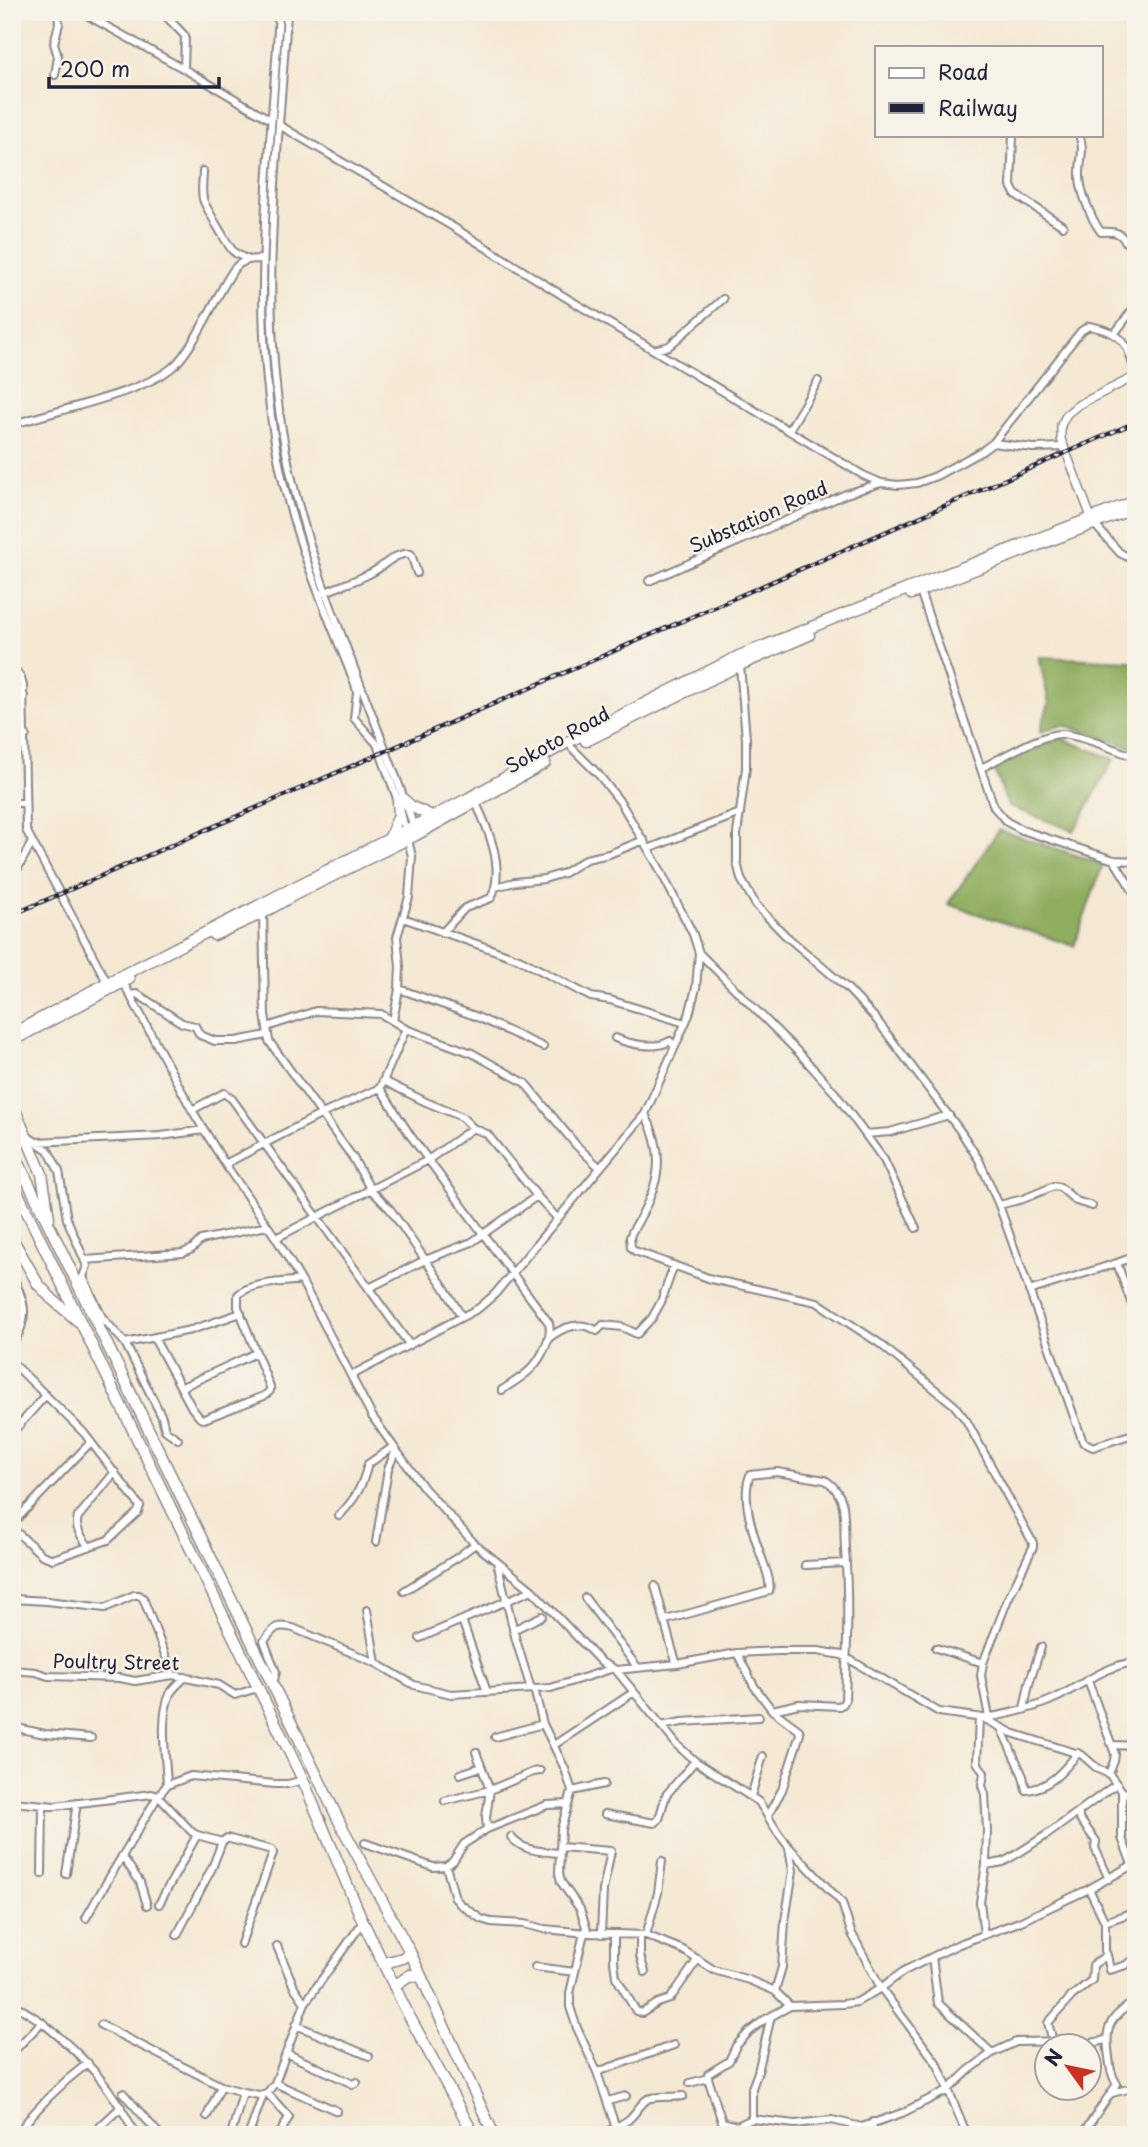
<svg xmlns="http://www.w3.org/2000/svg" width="1148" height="2147" viewBox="0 0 1148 2147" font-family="'Playpen Sans',sans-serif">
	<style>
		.forest { fill: #90ae60; stroke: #59684e; stroke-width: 2 }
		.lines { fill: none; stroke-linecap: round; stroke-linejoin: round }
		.minor-casing { stroke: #8b8587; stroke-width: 10 }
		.tertiary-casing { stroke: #8b8587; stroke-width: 10 }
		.primary-casing { stroke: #8b8587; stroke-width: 13 }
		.trunk-casing { stroke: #8b8587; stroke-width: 13 }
		.minor { stroke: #fff; stroke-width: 6 }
		.tertiary { stroke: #fff; stroke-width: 7 }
		.primary { stroke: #fff; stroke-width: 10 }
		.trunk { stroke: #fff; stroke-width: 10 }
		.rail-casing { stroke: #22223b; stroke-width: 4.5 }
		.rail { stroke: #f7f3e8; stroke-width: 2; stroke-dasharray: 5; stroke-linecap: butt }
		.labels { text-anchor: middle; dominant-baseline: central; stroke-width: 5; stroke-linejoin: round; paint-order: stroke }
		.street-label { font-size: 19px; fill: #22223b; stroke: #f7f3e8 }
	</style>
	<rect width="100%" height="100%" fill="#f7f3e8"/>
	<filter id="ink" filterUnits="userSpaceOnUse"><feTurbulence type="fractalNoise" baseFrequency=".0143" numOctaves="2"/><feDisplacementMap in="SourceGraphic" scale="14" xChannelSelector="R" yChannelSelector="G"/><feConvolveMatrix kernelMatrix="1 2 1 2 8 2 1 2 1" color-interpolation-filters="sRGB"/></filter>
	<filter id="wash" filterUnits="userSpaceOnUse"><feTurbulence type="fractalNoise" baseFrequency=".00686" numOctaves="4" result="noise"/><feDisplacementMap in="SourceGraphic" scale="28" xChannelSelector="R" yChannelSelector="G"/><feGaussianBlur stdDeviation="1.57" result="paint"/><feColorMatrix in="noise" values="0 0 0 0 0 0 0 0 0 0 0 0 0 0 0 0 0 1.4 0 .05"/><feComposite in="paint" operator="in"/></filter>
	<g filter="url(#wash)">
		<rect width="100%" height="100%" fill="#f4e8d3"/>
		<path class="forest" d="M1039,657l91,4 6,2v86l-73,-24 -23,7 9,-29z
			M1061,738l53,21 -40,72 -66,-25 -15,-39z
			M999,830l104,34 -29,82 -126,-42z"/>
	</g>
	<g filter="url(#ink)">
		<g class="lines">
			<g class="minor-casing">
				<path id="minor" d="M81,12l103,57 87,51
					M162,12l23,24 -1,33
					M279,12c-8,152 -31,294 -1,446 15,78 47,152 77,226l2,8 -3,26 23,26 21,57 14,55 -3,41 -12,40 3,29 -1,23 -6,32
					M287,12c-8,139 -28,279 -5,418 23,138 87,265 132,397
					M55,75l3,-18 -4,-14 5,-19 -1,-12
					M279,125l174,102 112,70 298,178 18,8 17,2 19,-2 19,-7 46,-25 11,-8 88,-112 8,-5c33,6 41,18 46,50
					M1013,135l-2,51 4,8 48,32
					M1079,135c6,14 1,24 1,38 -1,16 11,46 21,59 28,-2 17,9 35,18
					M203,171c0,9 -2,19 0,28 1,5 26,48 30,52 4,4 9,6 14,8
					M1115,333l21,-28
					M654,350l15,-4 54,-47
					M12,425c42,-15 138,-32 166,-63 23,-27 36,-63 56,-93 8,-9 15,-10 28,-10
					M789,430l29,-49
					M993,443l40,5 31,-1
					M1093,523l27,30 16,8
					M649,581l197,-87 35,-11
					M920,591l74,216 13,15 15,8 92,30 22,1
					M323,593c16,-7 33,-12 48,-20 13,-6 24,-22 40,-19l6,19
					M12,665l9,13 2,8 3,144 82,154
					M740,665l6,74v29l-9,66v28l4,17 15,26 29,30 62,53 29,31 85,113 18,28 20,45 84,237 10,5 43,-14
					M12,699l12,-3
					M12,736l14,-1
					M981,768c19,-9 61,-35 81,-34 23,2 52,16 74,23
					M12,803h13
					M648,849l92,-36
					M1114,860l22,36
					M12,874l5,-4 15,-28
					M495,887l20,-5 29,-3 20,-6 22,-14 23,-5 35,-14
					M263,913l2,101 4,27 84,117 18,32 19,19 54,78 18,30
					M403,918l116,41 72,38 19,3 75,23
					M442,933l23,-25 26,-10c15,-29 -3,-70 -16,-97
					M699,953l102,102 34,38 49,67 32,68
					M123,982l69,128 33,54 51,74 25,42 71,136 24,34 28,38 51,56 57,46 69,72 15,8 62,76 17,15 64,41 19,31 11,14 53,56 9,29 30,56 57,77 29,70
					M399,989l76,27 68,31
					M130,995l7,-1 45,29 13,3 5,9 15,6h21l31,-6
					M267,1027l49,-16 65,3 25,15 66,24 53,30 51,62 23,22
					M615,1038c15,6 40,12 55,3l5,6
					M384,1081l42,21 36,15 11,11 14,6 50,62 20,22
					M380,1088l30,47 139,188c2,9 0,14 -3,22 -10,25 -23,31 -44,45
					M192,1110l32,-17 8,6 177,245
					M645,1114c24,46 12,76 -13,118l-2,5 1,10 4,4 76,28 106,23 62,41 75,62 12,15 67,123v4l-25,52 -25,64 -2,13 8,41
					M866,1134l24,-2 59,-17
					M27,1136l21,14 11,21 8,48 20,47 -4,11 19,40 23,26 37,74 3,13 13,9
					M36,1142l125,-6 43,-6
					M225,1164l97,-50 58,-26 26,-59
					M999,1205l24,-6 31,-13 6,1 16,14 16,5
					M276,1238l152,-78 45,-32
					M85,1260l98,-7 9,-4 9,-9 66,-14
					M1117,1263l19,-7
					M12,1275c14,29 18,42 0,71
					M369,1288l56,-28 47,-18 65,-46
					M1029,1291l88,-28 19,53
					M154,1338l38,70 8,10 4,1 60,-23 6,-5v-4l-32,-80v-12c12,-13 46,-12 63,-15
					M549,1338c13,-11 33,-18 48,-7l6,-6 19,2 15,7 15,-16 9,-16 13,-37
					M125,1343l66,-13 50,-17
					M12,1362l72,71 56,73 -2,6 -30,28 -55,19 -11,-4 -30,-27
					M352,1375l127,-67 16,-14 150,-180 44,-99 7,-27 3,-35 -6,-19 -35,-68 -37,-63 -22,-28 -27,-27
					M182,1387l74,-34
					M12,1433l34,-38
					M339,1516c17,-18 23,-29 29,-52l25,-17
					M12,1524l79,-82
					M376,1542l12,-73 8,-19
					M89,1547c-7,-10 -15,-18 -11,-30l37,-45
					M497,1562l19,78 15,49
					M805,1565l41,-2
					M655,1586c8,26 13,53 22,78
					M404,1591l54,-34 17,-13
					M585,1598l53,70
					M12,1599l35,2 58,7 29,-13h5l4,3 30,77
					M367,1610l9,53
					M462,1620l25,72
					M666,1620l103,-29c2,-9 -2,-18 -5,-27 -9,-25 -24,-64 -14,-89l27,-3 48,8c9,5 16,16 18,26 2,14 1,29 2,43 4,51 2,100 0,151l-2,4 -4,2 -40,-2 -27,6
					M513,1630l29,-14
					M420,1638l112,-48
					M936,1648l47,15
					M737,1653l17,33 18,24 27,20 1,4 -18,56 -14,25
					M12,1670l24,2 12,4 72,2 15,3 38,-6 46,10 16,10 22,-7
					M616,1670l61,-6 60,-11 41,-2h40l24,4 97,57 44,6 29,15 70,22 16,14 11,5 13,17 14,8
					M1088,1681l27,73 -1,7 -5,13
					M273,1684l3,-12 -12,-31c11,-14 12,-17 29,-13l83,35 38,22 37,9 100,-6 60,-19
					M534,1689l9,35 22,45 7,22 -11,38 -2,44 2,9 19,27 8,24
					M1024,1709l5,-25 12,-37
					M979,1718l-2,44 7,11 -2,13 3,8 2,36 -1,35 -6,37 4,33
					M985,1718c24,-4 51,-10 73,-21 25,-13 49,-32 78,-35
					M661,1726l21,-4 77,-5
					M12,1727l33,7 46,4
					M1001,1728l22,48 3,14c24,-2 38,-20 52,-37
					M495,1737l48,-13
					M554,1745l80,-53
					M1113,1745l23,1
					M460,1774l21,-7
					M167,1785c-1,-26 -8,-67 3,-91 3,-6 10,-11 15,-17
					M572,1791l32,-7
					M1122,1791v47l14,37
					M751,1796l12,-40
					M445,1801l45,-11 -14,-38
					M12,1802l43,4 97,-12 6,2 9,-11 24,-9 84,8h13l15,-4
					M1079,1813v5l17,23 -1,7 14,31
					M605,1814l50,9 4,-4 7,-24 29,-34
					M487,1829l-1,-12 4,-27 43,-18 7,-1
					M511,1837c12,15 31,14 48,16
					M365,1843l68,24 13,-1 7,-5 11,-17 23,-15 60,-24 21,-1
					M560,1847l51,4 -8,39 -2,44
					M122,1856l18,26 7,23
					M986,1865l17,-3 14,-8 31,-20 67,-49
					M446,1866l9,32 5,6 21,15 10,3 33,2 20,5 44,4 58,2 37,15 31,20 35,10 26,11 15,15
					M42,1874l1,-69
					M66,1874l11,-71
					M159,1904l38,-69
					M86,1918c23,-41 48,-81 72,-122l34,36 5,3 25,7 5,-4 3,1 42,11 1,3 -32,91
					M1105,1922l31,-11
					M584,1933l-14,60v14l7,21 20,44 18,53
					M177,1935l35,-67 10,-26
					M614,1935v26l2,16 20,34 6,2 16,-10 12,-4 28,-40
					M640,1935v21l5,16
					M646,1935l12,-42 4,-32
					M277,1946l17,41 11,16
					M1107,1955l3,15 16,-5 10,-8
					M932,1957l6,46 54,50
					M535,1967l40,5
					M775,1991l7,-24 3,-46 8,-50 -4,-23
					M12,2003c10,7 22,13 32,21 42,34 67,62 92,111
					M101,2025l120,61 22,6
					M296,2025l73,31
					M1053,2041l-5,-18 24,-27 20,-16 1,-15 14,-10 -2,-4v-29l-16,-33
					M12,2053l30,-31
					M286,2053l67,31 4,-2
					M597,2072l77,-27
					M708,2078l14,44 2,13
					M275,2083l62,28
					M690,2083l18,-5v-4l21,-13 7,-15 13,-14 15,-12 26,-14 53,-2 14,-2 24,-14 23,-17 28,-14 27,-13 60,-22 70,-33 47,-26
					M123,2093l37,42
					M267,2093l22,24 -10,18
					M1112,2093l24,-6
					M608,2101l18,-5
					M207,2116l14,-30
					M752,2119v-31l6,-16 13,-56
					M722,2122l15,4 15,-7 43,5 37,-4 30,7 40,-14 46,-23 20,-19 24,-18 24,-11 58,-1 13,3 19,-4
					M249,2134l14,-39
					M16,2135c21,-28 44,-51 72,-72
					M91,2135l30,-28
					M231,2135l12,-43 16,3 8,-2 8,-10 30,-80 58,-81
					M603,2135c8,-7 17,-9 25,-15 8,-6 12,-17 20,-21 10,-4 24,-1 35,-3
					M872,2135l1,-13
					M1082,2135l35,-51c-6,-9 -7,-17 -8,-27 -5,-33 1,-38 27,-57"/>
			</g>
			<g class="tertiary-casing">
				<path id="tertiary" d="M1091,517l-30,-78v-14l6,-11 11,-9 58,-29"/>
			</g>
			<g class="primary-casing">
				<path id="primary" d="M911,594l224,-86
					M586,741l154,-76 69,-30
					M403,799l9,8 20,9
					M390,837l9,-22 -1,-14
					M214,935l49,-22 31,-18 122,-60 129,-72
					M12,1034l95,-51 362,-185 101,-57 169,-85 181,-72 216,-83
					M12,1038l7,-1 110,-58"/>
			</g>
			<g class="trunk-casing">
				<path id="trunk" d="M12,1103l30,71 7,44
					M12,1149l329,676 69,127 84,183
					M12,1181l291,599 60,142 44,90 67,123
					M12,1238l26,46 14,15 26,22
					M384,1963l19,-5 7,-6
					M394,1986l16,-11 11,2"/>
			</g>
			<use href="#minor" class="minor"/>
			<use href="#tertiary" class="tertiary"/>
			<use href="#primary" class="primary"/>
			<use href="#trunk" class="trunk"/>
			<g class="rail-casing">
				<path id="rail" d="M12,915l1124,-493"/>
			</g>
			<use href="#rail" class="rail"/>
		</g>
	</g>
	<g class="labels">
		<g class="street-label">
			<text transform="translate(758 516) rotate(-24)">Substation Road</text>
			<text transform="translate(557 739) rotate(-29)">Sokoto Road</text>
			<text transform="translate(116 1661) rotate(1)">Poultry Street</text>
		</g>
	</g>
	<rect width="1148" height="2147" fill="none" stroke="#f7f3e8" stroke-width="42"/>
	<rect x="875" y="46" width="228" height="91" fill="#f7f3e8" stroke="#a29fa3" stroke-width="2"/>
	<rect x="889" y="68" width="35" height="10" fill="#ffffff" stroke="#a29fa3" stroke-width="2"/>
	<text x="938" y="80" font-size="21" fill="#22223b">Road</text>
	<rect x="889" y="103" width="35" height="10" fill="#22223b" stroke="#a29fa3" stroke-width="2"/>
	<text x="938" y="116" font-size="21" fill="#22223b">Railway</text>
	<g transform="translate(1068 2067) rotate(303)"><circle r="33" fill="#f7f3e8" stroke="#a29fa3" stroke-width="2"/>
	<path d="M0-5L12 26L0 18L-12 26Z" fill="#c8321e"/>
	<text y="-10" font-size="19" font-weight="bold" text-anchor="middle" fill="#22223b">N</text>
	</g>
	<path d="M49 77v10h170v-10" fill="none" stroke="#22223b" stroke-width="3.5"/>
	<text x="60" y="77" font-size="21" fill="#22223b" stroke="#f7f3e8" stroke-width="5" paint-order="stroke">200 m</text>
</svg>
